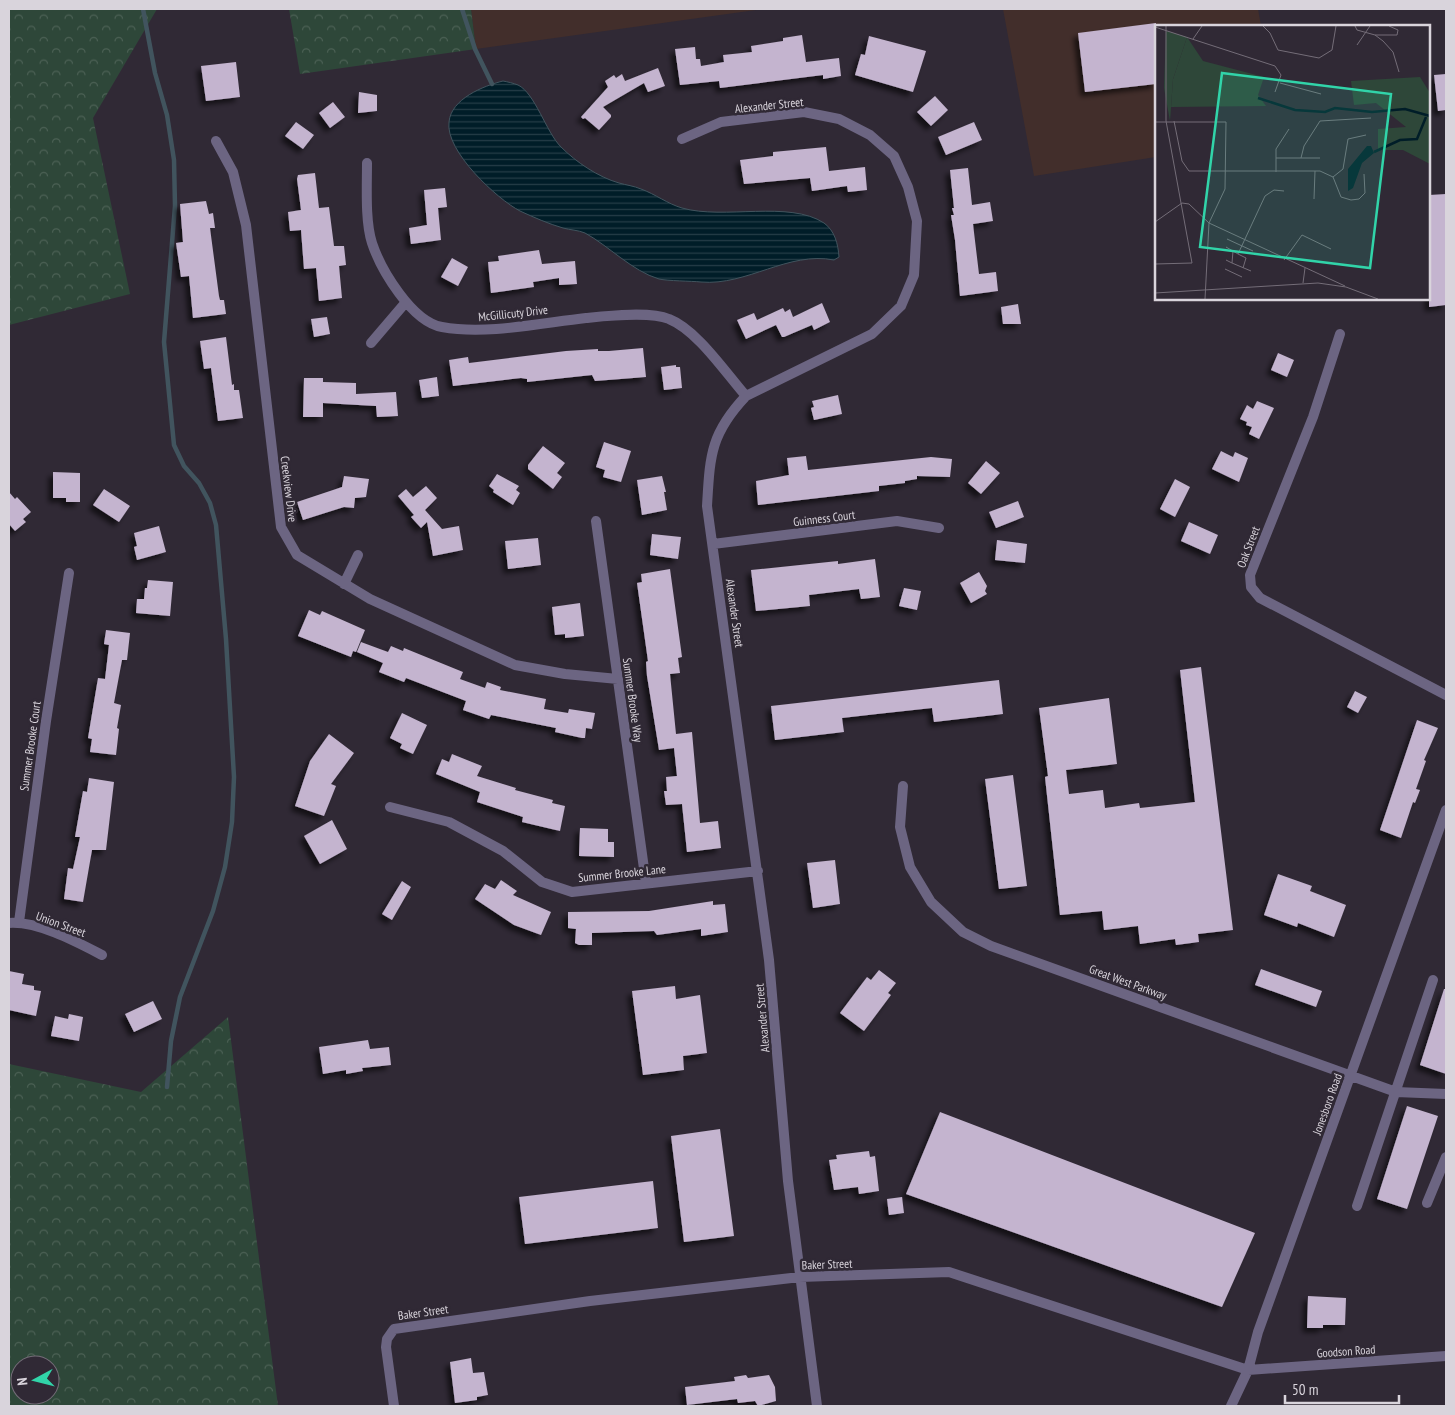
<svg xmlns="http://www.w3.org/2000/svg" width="1455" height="1415" viewBox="0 0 1455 1415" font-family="'PT Sans Narrow',sans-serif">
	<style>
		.commercial { fill: #422e2b }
		.forest { fill: url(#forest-crowns); fill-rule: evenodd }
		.water { fill: url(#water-rules); stroke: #41545e }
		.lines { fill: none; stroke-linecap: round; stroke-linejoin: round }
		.stream { stroke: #41545e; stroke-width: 4.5 }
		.building { fill: #c4b4cf; filter: url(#shadow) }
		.minor { stroke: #6c6582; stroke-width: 10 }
		.labels { text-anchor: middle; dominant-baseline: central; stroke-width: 5; stroke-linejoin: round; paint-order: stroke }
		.street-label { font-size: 12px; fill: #d9d4dc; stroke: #302935 }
		.inset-river { fill: none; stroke: #001d28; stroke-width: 2.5 }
		.inset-road { fill: none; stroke: #746d78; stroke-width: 1 }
		.view { fill: #31d4a9; fill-opacity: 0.15; stroke: #31d4a9; stroke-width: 2.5 }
		.inset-edge { fill: none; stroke: #d9d4dc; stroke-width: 2.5 }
	</style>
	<defs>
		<pattern id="forest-crowns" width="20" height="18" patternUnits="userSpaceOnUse" patternTransform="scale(1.25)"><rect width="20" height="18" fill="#2e4739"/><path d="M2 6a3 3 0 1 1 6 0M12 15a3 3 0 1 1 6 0" fill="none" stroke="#4c6155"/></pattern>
		<pattern id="water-rules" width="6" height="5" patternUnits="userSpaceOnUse" patternTransform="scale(1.25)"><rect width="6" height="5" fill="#001d28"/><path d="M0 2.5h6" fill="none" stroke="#253d47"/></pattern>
		<filter id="shadow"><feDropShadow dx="-4.5" dy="4.5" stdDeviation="2.5" flood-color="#0009"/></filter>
	</defs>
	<rect width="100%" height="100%" fill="#302935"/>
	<path class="commercial" d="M471,9h292l-287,40z
		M1003,9h255l3,17h-105v131l-122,19z"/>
	<path class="forest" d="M9,9h148l-64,109 37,176 -121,31z
		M289,9h182l5,40 -176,25z
		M228,1017l50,389h-269v-342l132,28zM20,1365h30v30h-30z"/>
	<path class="water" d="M503,81c5,1 10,2 15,4 17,8 28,47 43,62 15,15 37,30 58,36 7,2 15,3 22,6 14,5 27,15 41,19 42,12 107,-8 142,15 11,8 14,21 15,34l-5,3c-46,-9 -87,26 -133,22 -10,-1 -33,-1 -42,-3 -27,-8 -50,-33 -74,-46 -7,-3 -15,-3 -22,-5 -14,-4 -30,-11 -43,-17 -23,-12 -75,-60 -71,-89 2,-23 34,-36 54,-41z"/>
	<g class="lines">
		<path class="stream" d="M143,9l12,64 12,42 7,45 1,46 -11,136 10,103 10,21 15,17 11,20 6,22 10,114 8,138 -2,45 -7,45 -12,44 -33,86 -9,44 -4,46
			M462,9l13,40 17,35"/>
	</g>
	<path class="building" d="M1156,23v61l-71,8 -7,-59z
		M802,35l4,27 33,-4 2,18 -18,3v-4l-103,13 -1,-7 -39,4 -5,-36 20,-2 1,12h4l1,7 23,-4 -1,-7 29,-3 -1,-6 32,-5v-3z
		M869,36l57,15 -13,41 -58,-17 6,-21 4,1z
		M236,62l4,35 -34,4 -5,-35z
		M658,68l7,18 -17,6 -4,-9 -41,24 8,8v2l-12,13 -14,-12 -2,1 -2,-2 27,-30 -3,-6 9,-6 2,3 6,-4 3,7z
		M1446,74v36l-8,1 -4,-36z
		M359,92l18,3v16l-19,2z
		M935,96l13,14 -17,16 -14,-14z
		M333,102l12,15 -15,11 -11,-15z
		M296,122l18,13 -11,14 -18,-13z
		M974,122l8,18 -36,15 -8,-18z
		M826,147l3,24 36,-4 2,23 -19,2 -1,-6 -35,5 -2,-13 -66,6 -4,-24 33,-4v-4z
		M968,168l4,37 18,-3 3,19 -20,3 6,50 17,-2 2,19 -38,5 -5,-56 -4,-25h3l-2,-7h2l-4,-38z
		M315,173l4,35 10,-1 5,39h10l2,19 -7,1 3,32 -23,3 -3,-33 -12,1 -3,-39 -11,1 -2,-19 13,-2 -4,-31 1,-4z
		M445,188l2,19 -9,1 3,32 -30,4 -2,-16 18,-3 -3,-35z
		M1446,194v111l-17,2v-112z
		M206,201l3,13 4,-1 2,15h-5l9,68 1,4h4l2,14 -33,4 -4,-42 -8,1 -5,-34 7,-1 -3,-38z
		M539,250l3,14 33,-3 2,23 -18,1v-7l-26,4 1,5 -43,6 -3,-31 11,-1 -1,-5z
		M452,258l16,9 -10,19 -17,-9z
		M822,303l8,19 -16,8 -2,-5 -28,12h-2l-6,-12 -30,14 -9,-19 17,-7 3,7 26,-12 2,4 5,-3 3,8z
		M1018,304l3,20h-18l-2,-17z
		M327,317l3,17 -16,3 -3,-18z
		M226,337l6,48 2,-1v6h5l4,28 -25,3 -7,-53 -7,1 -4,-28z
		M643,348l3,29 -51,4 -3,-6 -65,7v-3l-6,-1 -68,8 -4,-26 19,-3 1,6 97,-12 32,-2v2h11z
		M1278,353l16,7 -7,17 -16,-7z
		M676,365v2h4l2,21 -18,2 -3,-23z
		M437,377l2,19 -17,2 -3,-18z
		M304,378h19v4l33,1v11l40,-2 2,24 -21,1 -1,-11 -53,-3v14h-20z
		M838,395l4,19 -28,6 -3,-12 3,-1 -2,-6z
		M1257,401l17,7 -15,31 -10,-5 3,-7 -6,-2 1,-3 -7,-3 7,-14 6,4z
		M604,442l27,9 -10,31 -18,-5 2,-7 -9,-3z
		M543,446l22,17 -8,10 5,4 -9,12 -25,-20v-4z
		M1221,451l12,6 2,-5 13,6 -9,24 -27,-13z
		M806,456l2,14 123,-13 21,2 -2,18 -33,-1v3l-12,2v2l-26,3v5l-121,14 -2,-24 33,-6 -2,-17z
		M986,461l14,12 -19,21 -13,-11z
		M53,472l27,1v29h-14v-4h-13z
		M497,474l22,12 -3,4 4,3 -7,12 -20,-13 1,-2 -5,-4z
		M344,476l25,3 -3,18 -11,1 -1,10 -10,-1 -41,13 -6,-18 45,-15z
		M662,476l4,16h-2l3,18 -25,5 -5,-35z
		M1175,479l15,8 -15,30 -15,-8z
		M426,486l11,12 -12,12 17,19 17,-3 4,24 -30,6 -6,-34 -6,6 -10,-11 3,-2 -16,-19 8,-7 7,8z
		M104,489l26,17 -11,16 -26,-17z
		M9,492l6,7 2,-2 14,15 -8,7 3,3 -11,9 -6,-7z
		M1018,501l6,16 -28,11 -7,-16z
		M1189,522l29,13 -8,19 -29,-13z
		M159,526l7,26 -29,8 -3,-13 3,-1 -3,-13z
		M652,534l29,3 -3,22 -28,-4z
		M538,538l3,27 -33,4 -3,-28z
		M997,540l30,4 -2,19 -30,-3z
		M875,559l5,38 -19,2 -2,-10 -50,6 1,11 -54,5 -5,-41 87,-9v3z
		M670,569l12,88 -4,1 2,15 -10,1 6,60 16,-2 8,91 18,-2 3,27 -34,4 -5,-48 -16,1 -2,-14h3l-1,-14 11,-1 -3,-28 -15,2 -12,-74 -1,-14 2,-1 -11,-78 5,-1 -1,-8z
		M979,572l8,14 -2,5 2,3 -16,9 -11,-20z
		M148,580l25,2 -3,34 -34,-3 1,-14h7l1,-11h2z
		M904,588l17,3 -4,19 -18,-4z
		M580,603l4,33 -19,2v-4l-10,1 -3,-28z
		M309,610l11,5 2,-4 43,19 -9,22 -3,-1 -2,6 -53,-21z
		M106,630l24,3 -3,27h-5l-8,43 7,2 -4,23 2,1 -3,26 -26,-3 2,-13 -4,-1 10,-60 7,1 4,-34 -5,-1z
		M361,642l27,10 3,-6 12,5 1,-3 59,24 -3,7 25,9 2,-6 14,5 -1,3 46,9 -2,10 24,4 1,-4 26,4 -3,16 -6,-1 -1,10h-3l-27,-6 1,-4 -65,-13 -2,4 -26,-9 3,-9 -60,-23 -2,4 -25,-10 4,-9 -26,-11z
		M1201,667l32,263 -35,4 1,8 -23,3 -1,-6 -35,5 -2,-18 -34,4 -2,-19 -42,4 -15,-138 3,-1 -9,-68 70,-10 8,66 -51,6 3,24 34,-4 2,18 34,-5 1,5 55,-6 -15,-132z
		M999,680l4,34 -69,8 -2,-14 -55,6 -35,4 2,14 -69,8 -4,-34z
		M1355,691l12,6 -9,16 -11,-6z
		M402,713l25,12 -14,29 -13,-6 2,-4 -12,-6z
		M1417,720l21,8 -14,32 2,1 -10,28 4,1 -5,13 -2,-1 -12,36 -21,-8z
		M329,734l25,19 -23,31 5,2 -12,30 -29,-10 15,-45z
		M452,754l30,12 -5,10 39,12 -1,2 38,10 -1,3 13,3 -5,25 -38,-9 1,-5 -46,-15 3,-10 -44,-18 6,-15 7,3z
		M1013,775l14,111 -28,3 -14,-110z
		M89,778l25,4 -8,68h-14l-9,52 -19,-3 4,-31 5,1 7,-32h-5l8,-46 4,1z
		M332,820l15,29 -27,15 -16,-28z
		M580,828l28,1v13h6v15l-35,-1z
		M835,860l5,44 -27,4 -6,-45z
		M1278,874l34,12 -2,5 36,14 -12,32 -36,-14 -1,4 -33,-12z
		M501,880l16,11 -4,4 38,17 -10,23 -27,-10 -39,-26 10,-15 10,5z
		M402,881l9,6 -19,33 -10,-6z
		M713,901v4l12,-1 3,28 -27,4v-7l-44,6 -3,-4 -62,2v12h-13l-4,-2 1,-14 -8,-1v-16l81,-1z
		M1261,969l61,22 -6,16 -61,-22z
		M879,970l17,13 -8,10 3,2 -27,36 -24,-18 27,-36 4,3z
		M9,971l15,3 -2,10 12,2v4l7,1 -5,25 -27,-6z
		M675,986l1,13 24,-4 7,58 -24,3 1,14 -41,5 -11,-84z
		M1444,989h2v85l-26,-9z
		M153,1001l9,18 -28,13 -9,-18z
		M69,1014l14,3 -4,24 -28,-5 4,-20 13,3z
		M368,1040l2,9 19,-2 2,18 -29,3 1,3 -17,3v-4l-23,4 -4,-27z
		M1407,1106l31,10 -31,93 -30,-10z
		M940,1112l315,121 -33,74 -316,-113z
		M720,1129l14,107 -50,6 -13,-106z
		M869,1151l1,6 5,-1 4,35 -20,3 -1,-7 -24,3 -5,-30 8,-1 -1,-4z
		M653,1181l5,47 -133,16 -6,-47z
		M902,1197l2,16 -15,2 -2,-16z
		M1308,1296l38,2 -1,27h-22v3h-16z
		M471,1358l2,15 11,-1 4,23 -11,2v3l-22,3 -5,-41z
		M746,1375l2,3 21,-3 6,12 1,14 -18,5 -3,-5 -17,2 -1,-4 -50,6 -2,-18 50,-6 -1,-4z"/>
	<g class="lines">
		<path class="minor" d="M682,139l39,-17 41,-5 42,-5 35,7 31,16 24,21 14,31 9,34 -3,54 -13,31 -29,28 -126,62c-36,38 -36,60 -39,110l62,454 19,221 29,225
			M216,141l17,31 13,53 35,302 16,28 73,44 145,66 50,9 53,5
			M367,163c0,24 -2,58 5,80 9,27 40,79 70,84 44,8 99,-4 144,-9 20,-2 64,-7 83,1 28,11 56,53 77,77
			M1340,334l-27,83 -63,158 1,12 9,11 186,97
			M371,343l35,-41
			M596,521l50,362
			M713,544l184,-23 42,7
			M344,584l14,-29
			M903,786l-3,41 10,40 21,35 32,30 28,14 405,146 50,2
			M390,807l59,15 54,29 39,31 30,10 186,-21
			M19,922l27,-201 23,-148
			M9,923c29,-2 68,19 93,32
			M1427,1203l19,-46
			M1357,1206l76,-226
			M394,1406l-8,-59 1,-8 7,-10 196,-28 210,-24 149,-5 299,98 198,-14
			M1231,1406l17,-36 10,-38 188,-522"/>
	</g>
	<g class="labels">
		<g class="street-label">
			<text transform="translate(769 105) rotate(-6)">Alexander Street</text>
			<text transform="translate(513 313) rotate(-6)">McGillicuty Drive</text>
			<text transform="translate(289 489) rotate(83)">Creekview Drive</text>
			<text transform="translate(824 518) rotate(-7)">Guinness Court</text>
			<text transform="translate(1248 547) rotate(-69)">Oak Street</text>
			<text transform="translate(735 613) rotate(82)">Alexander Street</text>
			<text transform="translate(633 700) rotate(82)">Summer Brooke Way</text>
			<text transform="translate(30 746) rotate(-82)">Summer Brooke Court</text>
			<text transform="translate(622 873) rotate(-6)">Summer Brooke Lane</text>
			<text transform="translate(61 924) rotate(20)">Union Street</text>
			<text transform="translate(1128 982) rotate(20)">Great West Parkway</text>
			<text transform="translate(762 1018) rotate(-95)">Alexander Street</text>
			<text transform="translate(1327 1104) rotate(-70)">Jonesboro Road</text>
			<text transform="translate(827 1264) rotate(-2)">Baker Street</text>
			<text transform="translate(423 1312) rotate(-8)">Baker Street</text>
			<text transform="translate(1346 1351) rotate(-4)">Goodson Road</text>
		</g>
	</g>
	<g transform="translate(1155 25)">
		<rect width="275" height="275" fill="#302935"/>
		<path d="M32,12l16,24 61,16 -6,18 8,11 -95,1 2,-28zM265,52l10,16v71l-27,-14h-25v-21l28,-2 -30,-24 -22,2 -3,-24z" fill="#2e4739"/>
		<path d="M11,6l21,6 -14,42 -3,42 -6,-33z" fill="#2e4739"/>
		<path d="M212,121h4l3,7 -12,10 -9,25 -5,3v-22z" fill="#001d28"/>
		<path class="inset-river" d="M103,73l37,12 30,2 10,-4 37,4 33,-3 25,7M219,127l26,-12 17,-1 9,-22"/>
		<path class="inset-road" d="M108,1l7,7 8,17 41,8 13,-8 4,-24M200,1l2,4 18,5 8,6 10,11 6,20M0,2l120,39 6,9 -6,17M220,10h22l1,-5 -9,-4M38,14l9,-13M202,20l13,-19M125,58l41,11M19,96l8,40 7,10h131l13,6 8,20 10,3 8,-1 6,-6 -1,-19M0,97h71l-1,67 -16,34 -4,76M121,133h44M146,133l3,-12 16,-25 51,-3M121,147v-23l13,-20M178,152l10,-8 5,-30 18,-4M159,174l1,-28M27,178l7,1 20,19 136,63M0,197l27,-19M72,214l26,12M71,222l12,7 27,-58 9,-6 10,1M83,229l8,4 -3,10M71,235l6,3 1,-12M129,235l18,-25 29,14M77,238l19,8M0,239l37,-1 -26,-142v-95M70,244l17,8M148,258l2,-15M0,268l163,-10 28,4 32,12"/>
		<path class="view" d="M67,48l169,21 -21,174 -170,-21z"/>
		<rect width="275" height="275" class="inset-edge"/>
	</g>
	<rect width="1455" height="1415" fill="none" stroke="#d9d4dc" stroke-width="20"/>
	<g transform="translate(35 1380) rotate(263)"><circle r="24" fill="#302935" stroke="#746d78"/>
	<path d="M0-4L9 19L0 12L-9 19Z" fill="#31d4a9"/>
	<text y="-8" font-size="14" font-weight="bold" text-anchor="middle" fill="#d9d4dc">N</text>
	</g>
	<path d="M1285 1395v8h114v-8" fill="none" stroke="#d9d4dc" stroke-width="2.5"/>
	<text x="1292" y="1395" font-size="15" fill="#d9d4dc" stroke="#302935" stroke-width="4" paint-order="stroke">50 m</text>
</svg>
